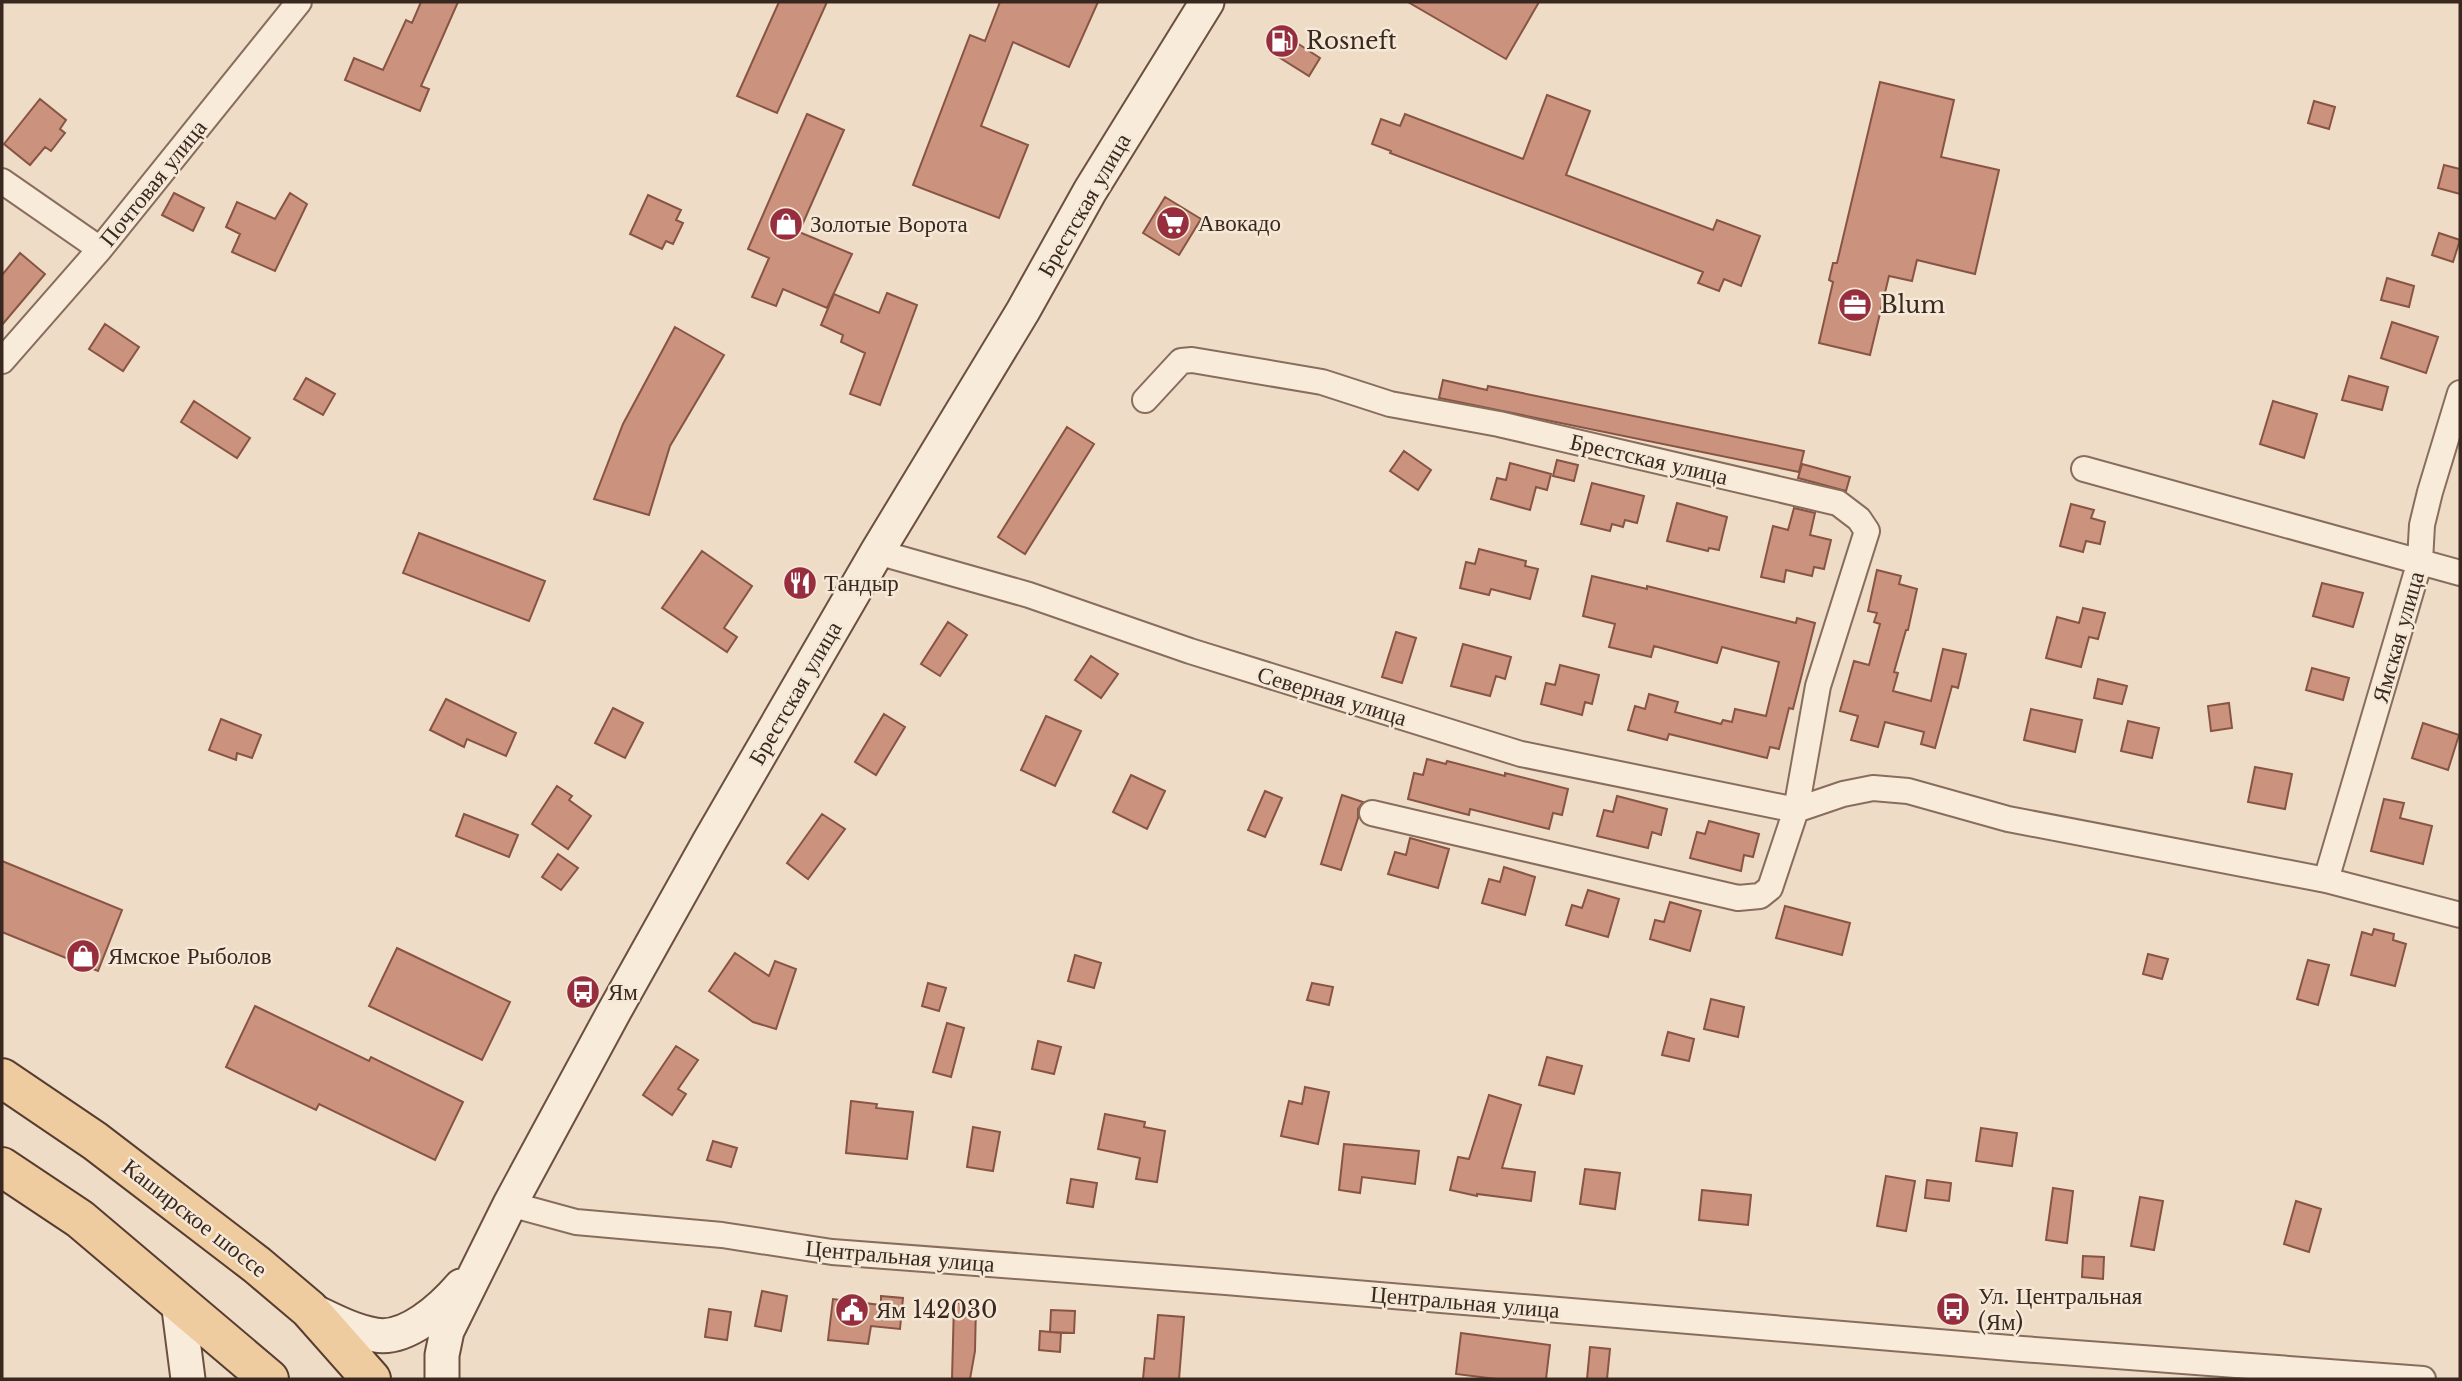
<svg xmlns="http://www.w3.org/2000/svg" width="2462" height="1381" viewBox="0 0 2462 1381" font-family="'Libre Baskerville',serif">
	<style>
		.building { fill: #cb927d; stroke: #885443; stroke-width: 2 }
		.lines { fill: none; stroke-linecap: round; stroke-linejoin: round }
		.street-casing { stroke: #896d5c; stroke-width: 28 }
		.secondary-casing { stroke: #6b4f3f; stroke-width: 37 }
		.primary-casing { stroke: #573d30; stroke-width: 42 }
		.street { stroke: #f8ebda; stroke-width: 24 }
		.secondary { stroke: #f8ebda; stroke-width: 33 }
		.primary { stroke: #efcba0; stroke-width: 38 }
		.labels { text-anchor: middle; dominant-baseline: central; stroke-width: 5; stroke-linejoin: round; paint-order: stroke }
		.poi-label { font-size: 23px; fill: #392820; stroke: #f5e8d6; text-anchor: start }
		.street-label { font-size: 23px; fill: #392820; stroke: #f5e8d6 }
	</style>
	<rect width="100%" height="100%" fill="#eedcc7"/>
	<path class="building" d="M421,2h37l-37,84 8,3 -9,22 -75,-31 9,-22 29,12 23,-50 6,3z
		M779,2h48l-50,111 -40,-17z
		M1000,2h98l-29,65 -56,-25 -32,84 47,19 -29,73 -86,-33 57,-150 15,6z
		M1408,2h131l-33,57z
		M1280,32l40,26 -11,18 -40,-25z
		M1880,82l74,18 -13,57 58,13 -24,104 -58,-14 -5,21 -23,-5 -19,79 -51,-12 14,-61 -4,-2 4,-17h4z
		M1547,95l43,16 -24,64 147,55 4,-10 43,16 -19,50 -17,-7 -5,12 -21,-8 5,-11 -313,-119 1,-2 -19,-7 9,-25 19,7 5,-12 118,45z
		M40,99l26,21 -6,9 5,4 -14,18 -6,-4 -15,18 -26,-21z
		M2314,101l21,6 -6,22 -21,-6z
		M807,114l37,16 -45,102 53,22 -25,54 -44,-19 -7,17 -24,-9 17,-39 -21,-9z
		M2444,165l16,4v25l-22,-6z
		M174,193l30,15 -11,23 -31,-16z
		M290,193l17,11 -32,67 -43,-19 8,-18 -14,-7 11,-25 38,17z
		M648,195l33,15 -5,10 7,3 -10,21 -7,-3 -4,8 -32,-15z
		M1165,197l36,22 -22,36 -36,-22z
		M2439,233l21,7 -7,22 -21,-7z
		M20,253l25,21 -43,51v-50z
		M2387,278l27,8 -5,21 -28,-7z
		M887,293l30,12 -37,100 -30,-11 15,-41 -24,-11 2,-7 -22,-10 13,-31 45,19z
		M2392,322l46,15 -12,36 -45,-15z
		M105,324l34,23 -16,24 -34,-22z
		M675,327l49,28 -54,91 -21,69 -55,-16 29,-75z
		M2349,376l39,11 -6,23 -40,-10z
		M306,378l29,16 -12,21 -29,-16z
		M1443,380l44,10 1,-4 316,65 -5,21 -360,-74z
		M194,401l56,37 -13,20 -56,-36z
		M2273,401l44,13 -13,44 -44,-14z
		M1067,427l27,17 -69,110 -27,-17z
		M1404,451l27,19 -13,20 -28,-19z
		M1557,460l21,5 -4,16 -21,-5z
		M1510,463l41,11 -4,16 -11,-3 -6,23 -39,-11 6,-21 9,2z
		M1802,464l48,13 -4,14 -48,-13z
		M1592,483l52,13 -7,27 -12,-3 -2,7 -11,-3 -2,7 -29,-7z
		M1677,503l50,14 -8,33 -10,-2 -1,3 -41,-10z
		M2071,504l23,6 -3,8 14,4 -5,22 -14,-3 -3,11 -23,-6z
		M1794,508l21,5 -5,22 21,5 -7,29 -10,-2 -2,9 -26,-6 -2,12 -23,-5 12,-51 15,4z
		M419,533l126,48 -16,40 -126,-48z
		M1479,549l47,12 -1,5 13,3 -8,30 -39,-10 -2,6 -29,-7 6,-26 9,2z
		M702,551l50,35 -28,42 13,9 -10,15 -65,-44z
		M1877,570l24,6 -2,8 18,5 -9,41h-2l-12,42 4,1 -5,18 38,10 12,-52 23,5 -8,34 -6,-2 -17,62 -14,-4 3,-12 -39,-10 -7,25 -27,-7 7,-24 -18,-5 14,-50 15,4 11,-41 -6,-2 3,-9 -9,-2z
		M1592,576l55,13v-3l149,37 1,-5 18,5 -22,86 -4,-1 -10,41 -9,-2 -3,11 -98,-24 -2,6 -39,-10 7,-24 10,3 4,-15 29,8 -3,10 46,12 2,-4 9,2 3,-13 31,7 13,-54 -57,-15 -5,16 -63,-17 -3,11 -42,-10 6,-23 -32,-8z
		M2322,583l41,10 -10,34 -40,-11z
		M2083,608l22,5 -7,26 -9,-2 -8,30 -35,-9 11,-41 22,6z
		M948,622l19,13 -27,41 -19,-12z
		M1396,632l20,6 -14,45 -20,-6z
		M1463,644l48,13 -6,22 -9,-3 -6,20 -39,-10z
		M1091,656l27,18 -17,24 -26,-18z
		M1560,665l39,10 -7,29 -7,-2 -3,13 -41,-11 5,-21 9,2z
		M2312,668l37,10 -6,22 -37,-10z
		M2098,679l29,7 -5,18 -28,-6z
		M446,699l70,34 -10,23 -39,-17 -3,8 -34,-17z
		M2229,703l3,25 -21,3 -3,-25z
		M613,708l30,15 -18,35 -30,-15z
		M2031,709l51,11 -7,32 -51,-12z
		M884,714l21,13 -29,48 -21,-13z
		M1046,716l35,15 -26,55 -34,-16z
		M221,719l40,16 -9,23 -15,-5 -1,7 -27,-10z
		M2128,721l31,7 -7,30 -31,-7z
		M2423,723l36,12 -11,35 -36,-12z
		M1427,759l19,5 1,-3 58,15v-3l63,16 -6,26 -9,-2 -4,16 -79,-20 -1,6 -61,-16 6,-26 9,2z
		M2255,767l37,7 -7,35 -37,-7z
		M1131,775l34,16 -18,38 -34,-17z
		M557,786l15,10 -3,4 22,16 -23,33 -36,-25z
		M1265,791l17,7 -17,39 -17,-7z
		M1342,795l21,7 -5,7v9l-17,52 -20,-6z
		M1617,796l50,13 -6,26 -9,-3 -4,16 -51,-12 7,-26 9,2z
		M2384,799l20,4 -4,15 32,8 -9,38 -52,-13z
		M464,814l54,21 -9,22 -53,-21z
		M822,814l23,15 -37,50 -21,-16z
		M1709,821l50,13 -6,23 -9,-2 -3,16 -51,-13 7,-26 8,2z
		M1410,838l39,11 -11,39 -50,-14 7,-22 11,3z
		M558,854l20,14 -17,22 -19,-13z
		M2,861l120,49 -24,61 -96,-39z
		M1504,867l31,10 -10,38 -43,-12 7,-24 11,3z
		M1588,890l31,9 -11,38 -42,-12 6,-20 10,3z
		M1670,902l31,9 -11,40 -40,-12 5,-19 9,2z
		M1785,906l65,17 -8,32 -66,-17z
		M2374,929l20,5 -1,6 13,4 -11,42 -44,-11 11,-43 10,3z
		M397,948l113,54 -28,58 -113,-54z
		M735,953l34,23 6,-15 21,8 -20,60 -23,-7 -44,-31z
		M2148,954l20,5 -6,20 -19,-5z
		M1075,955l26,8 -7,25 -26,-7z
		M2308,960l21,5 -11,40 -21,-6z
		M928,983l18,5 -7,23 -17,-5z
		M1312,983l21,4 -4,18 -22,-5z
		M1711,999l33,8 -6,30 -34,-8z
		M255,1006l114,55 2,-4 92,45 -28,58 -116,-56 -3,6 -90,-43z
		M947,1023l17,5 -13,49 -18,-5z
		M1668,1032l26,7 -5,22 -27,-6z
		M1038,1041l23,6 -7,27 -22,-5z
		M676,1046l22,14 -20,29 8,5 -14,21 -29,-20z
		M1547,1057l35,9 -8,28 -35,-9z
		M1305,1087l24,5 -11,52 -37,-8 8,-35 13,3z
		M1489,1095l32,10 -19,63 33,4 -4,29 -54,-7v2l-27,-6 8,-33 11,2z
		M851,1101l26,3 -1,4 37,4 -6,47 -61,-6z
		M1105,1114l40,8 -1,5 21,4 -8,51 -21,-3 4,-21 -42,-9z
		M973,1127l27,5 -7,39 -26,-4z
		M1981,1128l36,5 -5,33 -36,-5z
		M713,1141l24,7 -6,19 -24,-7z
		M1344,1144l75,7 -4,33 -53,-7 -2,16 -21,-3z
		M1585,1169l35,4 -5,36 -35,-5z
		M1886,1176l29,5 -9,50 -29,-5z
		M1071,1179l26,4 -4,24 -26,-4z
		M1927,1180l24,3 -2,18 -24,-3z
		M2053,1188l20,3 -6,52 -21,-3z
		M1702,1190l49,5 -3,30 -49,-5z
		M2140,1197l23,4 -9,49 -23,-4z
		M2296,1201l25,8 -12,43 -25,-8z
		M2083,1256l21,1 -1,22 -21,-2z
		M762,1291l25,5 -6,35 -26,-5z
		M881,1296l22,2 -3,31 -29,-3 -3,18 -40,-4 5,-41 48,6z
		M954,1303l22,1 -1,47 -5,28h-18z
		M709,1309l22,3 -4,28 -22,-3z
		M1051,1310l24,1 -1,22 -24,-1z
		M1158,1315l26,2 -5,62h-36l2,-21 9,1z
		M1040,1331l21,2 -1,19 -21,-2z
		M1461,1333l89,12 -4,34h-50l-40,-5z
		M1590,1347l20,2 -3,30h-20z"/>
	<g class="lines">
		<g class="street-casing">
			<path id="street" d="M2,181l98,68
				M2,361l98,-112 199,-247
				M1145,400l36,-39 11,-1 130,22 68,22 109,20 339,79 21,16 8,12 -49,155 -22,124 -26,78 -10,8 -22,2 -366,-85
				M2084,469l376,104
				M877,552l152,43 161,56 331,103 275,56 47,-16 30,-6 35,3 100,28 318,61 134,35
				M2326,880l94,-319 2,-36 8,-33 30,-99
				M510,1204l66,18 146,13 110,17 394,30 796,67 401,30"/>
		</g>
		<g class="secondary-casing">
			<path id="secondary" d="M178,1301l10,78
				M309,1309c21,10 43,22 66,26 31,6 67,-27 86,-49
				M442,1379v-24l5,-24 63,-127 105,-194 94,-168 168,-290 146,-241 67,-120 117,-189"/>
		</g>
		<g class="primary-casing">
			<path id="primary" d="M2,1078l93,63 162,124 52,44 62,70
				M2,1167l78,52 189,160"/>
		</g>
		<use href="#street" class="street"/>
		<use href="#secondary" class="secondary"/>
		<use href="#primary" class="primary"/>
	</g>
	<defs>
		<g id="fuel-disc" transform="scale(1.75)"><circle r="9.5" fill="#972e3e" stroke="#f5e8d6"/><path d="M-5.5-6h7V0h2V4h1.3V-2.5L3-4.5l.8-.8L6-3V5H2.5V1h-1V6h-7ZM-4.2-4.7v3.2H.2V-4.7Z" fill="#fff"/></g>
		<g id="supermarket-disc" transform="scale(1.75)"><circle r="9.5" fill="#972e3e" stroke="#f5e8d6"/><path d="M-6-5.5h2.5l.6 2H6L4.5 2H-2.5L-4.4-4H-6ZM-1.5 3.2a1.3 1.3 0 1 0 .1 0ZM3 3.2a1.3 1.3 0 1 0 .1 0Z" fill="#fff"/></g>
		<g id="shop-disc" transform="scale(1.75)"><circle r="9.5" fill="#972e3e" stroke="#f5e8d6"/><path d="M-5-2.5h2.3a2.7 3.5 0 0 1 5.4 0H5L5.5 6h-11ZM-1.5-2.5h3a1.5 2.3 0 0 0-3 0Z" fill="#fff"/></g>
		<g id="office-disc" transform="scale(1.75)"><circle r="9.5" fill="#972e3e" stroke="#f5e8d6"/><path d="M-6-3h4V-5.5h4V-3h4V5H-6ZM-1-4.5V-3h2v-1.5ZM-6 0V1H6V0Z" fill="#fff"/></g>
		<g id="restaurant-disc" transform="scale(1.75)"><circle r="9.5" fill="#972e3e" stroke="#f5e8d6"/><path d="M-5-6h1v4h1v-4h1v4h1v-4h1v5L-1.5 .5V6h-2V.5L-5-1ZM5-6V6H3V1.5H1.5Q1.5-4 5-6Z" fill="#fff"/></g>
		<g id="bus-disc" transform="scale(1.75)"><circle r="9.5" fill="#972e3e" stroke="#f5e8d6"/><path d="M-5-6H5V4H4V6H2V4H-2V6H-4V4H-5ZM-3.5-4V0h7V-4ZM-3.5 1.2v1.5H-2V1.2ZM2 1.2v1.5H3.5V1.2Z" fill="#fff"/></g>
		<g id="civic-disc" transform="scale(1.75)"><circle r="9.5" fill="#972e3e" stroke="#f5e8d6"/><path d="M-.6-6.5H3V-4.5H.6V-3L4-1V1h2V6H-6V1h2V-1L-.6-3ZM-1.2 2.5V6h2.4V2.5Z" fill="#fff"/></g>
	</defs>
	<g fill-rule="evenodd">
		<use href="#fuel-disc" x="1282" y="41"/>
		<use href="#supermarket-disc" x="1173" y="223"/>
		<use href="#shop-disc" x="786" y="224"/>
		<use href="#office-disc" x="1855" y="305"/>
		<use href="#restaurant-disc" x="800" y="583"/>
		<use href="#shop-disc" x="83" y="956"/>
		<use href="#bus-disc" x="583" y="992"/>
		<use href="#bus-disc" x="1953" y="1309"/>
		<use href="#civic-disc" x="852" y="1310"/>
	</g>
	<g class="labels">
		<g class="poi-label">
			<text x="1306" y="41">Rosneft</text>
			<text x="1198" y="223">Авокадо</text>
			<text x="810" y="224">Золотые Ворота</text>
			<text x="1880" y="305">Blum</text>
			<text x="824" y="583">Тандыр</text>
			<text x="108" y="956">Ямское Рыболов</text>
			<text x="608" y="992">Ям</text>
			<text x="1978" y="1296">Ул. Центральная<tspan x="1978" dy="26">(Ям)</tspan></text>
			<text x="876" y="1310">Ям 142030</text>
		</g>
		<g class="street-label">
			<text transform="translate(153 183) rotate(-51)">Почтовая улица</text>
			<text transform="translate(1084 205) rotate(-60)">Брестская улица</text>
			<text transform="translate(1649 459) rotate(13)">Брестская улица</text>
			<text transform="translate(2398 637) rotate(-74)">Ямская улица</text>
			<text transform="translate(795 693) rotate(-60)">Брестская улица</text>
			<text transform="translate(1332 696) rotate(17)">Северная улица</text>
			<text transform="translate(195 1218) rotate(38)">Каширское шоссе</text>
			<text transform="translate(900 1256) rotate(5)">Центральная улица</text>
			<text transform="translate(1465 1302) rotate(5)">Центральная улица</text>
		</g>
	</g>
	<rect width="2462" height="1381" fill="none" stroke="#392820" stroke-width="7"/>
</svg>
